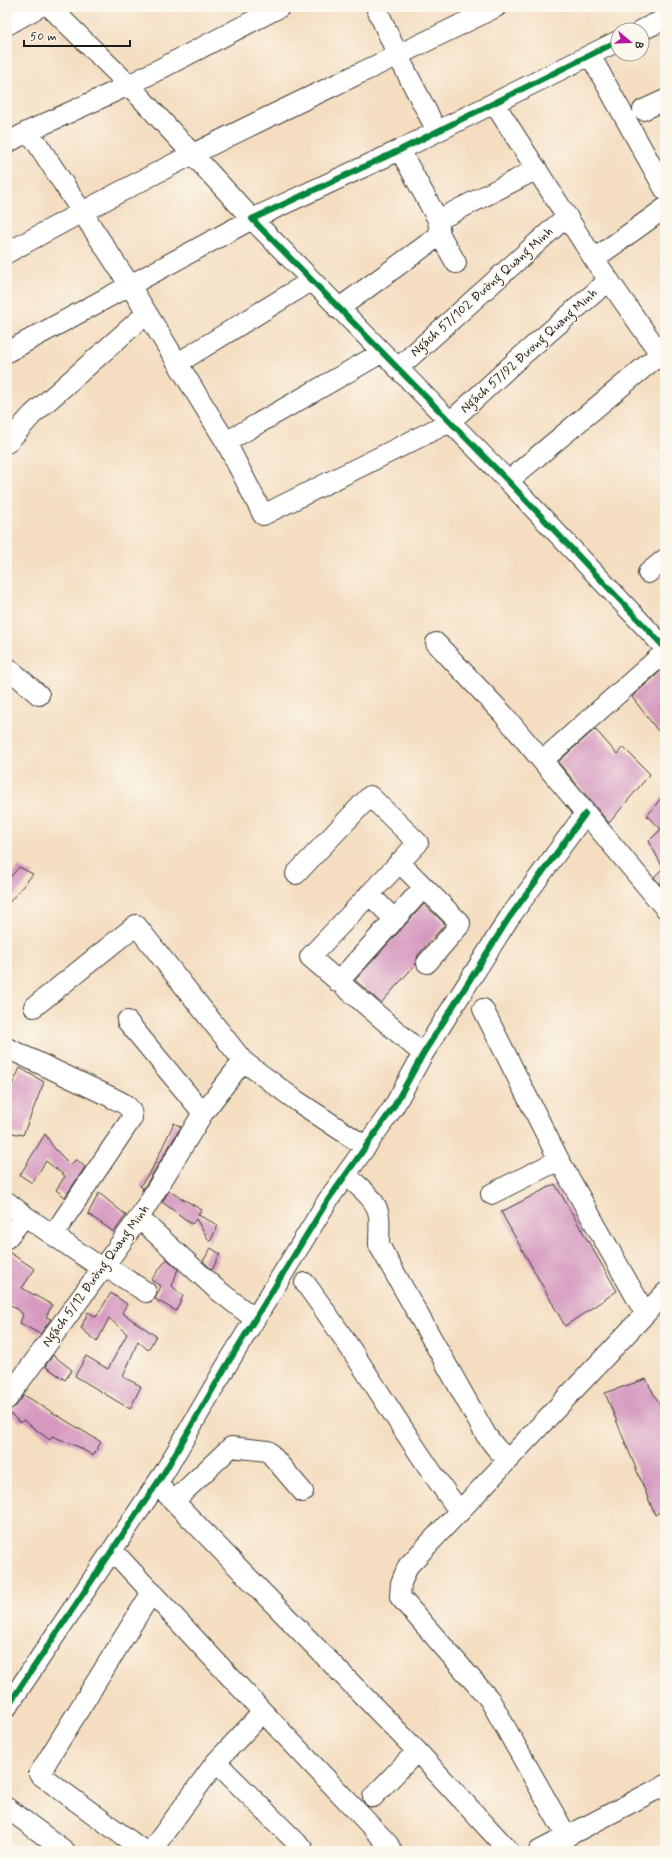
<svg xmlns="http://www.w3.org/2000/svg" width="672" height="1858" viewBox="0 0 672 1858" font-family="Mynerve,sans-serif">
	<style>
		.building { fill: #d599c0 }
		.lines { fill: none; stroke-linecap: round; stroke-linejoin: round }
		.minor-casing { stroke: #3c3935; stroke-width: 22 }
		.minor { stroke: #fff; stroke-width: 20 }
		.cycleway-casing { stroke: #fbf7ec; stroke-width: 8 }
		.cycleway { stroke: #00873e; stroke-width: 6 }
		.labels { text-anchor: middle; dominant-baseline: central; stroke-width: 3; stroke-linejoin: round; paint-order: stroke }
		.street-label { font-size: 13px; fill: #1c1c1c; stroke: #fbf7ec }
	</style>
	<rect width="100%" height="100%" fill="#fbf7ec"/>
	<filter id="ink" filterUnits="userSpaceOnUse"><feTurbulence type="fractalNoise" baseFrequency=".025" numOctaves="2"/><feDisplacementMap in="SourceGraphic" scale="8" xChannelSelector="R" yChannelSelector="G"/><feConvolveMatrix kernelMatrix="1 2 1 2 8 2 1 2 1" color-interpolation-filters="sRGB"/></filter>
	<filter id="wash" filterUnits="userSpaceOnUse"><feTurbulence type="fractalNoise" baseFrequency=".012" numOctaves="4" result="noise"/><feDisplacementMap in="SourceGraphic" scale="16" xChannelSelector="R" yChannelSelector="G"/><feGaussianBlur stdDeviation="0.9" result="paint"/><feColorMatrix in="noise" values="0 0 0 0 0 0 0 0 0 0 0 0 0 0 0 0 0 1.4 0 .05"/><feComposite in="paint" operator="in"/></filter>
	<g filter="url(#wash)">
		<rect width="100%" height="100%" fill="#f4ddc0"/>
		<g id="blocks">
			<path class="building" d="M665,667v58l-7,6 -26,-34z
				M595,729l22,25 6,-7 27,27 -41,49 -51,-61z
				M665,793v97l-11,-13 9,-9 -14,-27 12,-12 -14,-13z
				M19,867l14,7 -26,31v-24z
				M424,904l21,20 -27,31 -2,9 -35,39 -26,-23z
				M20,1068l24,14 -21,53 -16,-3v-36z
				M174,1123l7,4 -39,64 1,-3 -3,-2 11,-15z
				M45,1134l9,14 17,17 5,-6 9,8 -20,30 -9,-7 9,-14 -19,-15 -14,22 -12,-8z
				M555,1184l62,107 -52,35 -64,-114z
				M169,1191l33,19 -4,5 20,10 -8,17 -14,-23 -4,5 -30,-22z
				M99,1193l27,22 -12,17 -26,-18z
				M211,1248l9,6 -8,16 -9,-9z
				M7,1251l28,18 -13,19 30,17 -6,12 5,2 -11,15 -20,-11 3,-9 -16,-12z
				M167,1259l11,10 -6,17 11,10 -7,15 -21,-12 6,-13 -10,-6z
				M111,1293l16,11 -5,9 34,23 -8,14 -10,-9 -15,36 18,9 -11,23 -55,-33 11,-20 22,13 19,-35 -18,-16 -12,24 -16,-14 7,-16 8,5z
				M53,1355l19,15 -7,10 -20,-14z
				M646,1379l19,36v93l-10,7 -50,-122z
				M24,1395l77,47 -8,14 -14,-9 -27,-11 -2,4 -27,-20 -2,3 -14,-12 9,-5z"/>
		</g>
	</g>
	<g filter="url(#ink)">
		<use href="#blocks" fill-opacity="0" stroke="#3c3935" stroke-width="1"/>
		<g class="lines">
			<g class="minor-casing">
				<path id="minor" d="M50,7l79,78 151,-78
					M376,7l22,49 39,75
					M7,25l32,-18
					M642,30l23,-11
					M618,41l-218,109 -148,69 256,262 157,167
					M590,55l75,135
					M494,103l100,156 71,102
					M643,110l22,-10
					M29,131l100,153 97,158 37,73 187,-93 67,-62 91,-79
					M7,143l22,-12 100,-46 123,134 -245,133
					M400,150l38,70 2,15 16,28
					M438,220l99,-51
					M7,253c61,-34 122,-66 184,-98 101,-51 204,-97 305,-148
					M594,259l71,-51
					M338,309l102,-74
					M178,363l133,-82
					M398,368l169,-152
					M226,442l155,-89
					M7,443l25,-28 115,-102
					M508,481l152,-127
					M648,573l17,-14
					M436,643l67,71 162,194
					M7,667l32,28
					M542,761l123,-109
					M399,862l61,61 -1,3 -32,37
					M296,874l74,-78 48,47 -108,114 113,97
					M369,894l26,26
					M338,982l86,-95
					M34,1007l102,-82 107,136 54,40 69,46
					M483,1009l76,151 86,153
					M127,1021l76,92
					M7,1048l104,49c11,6 21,8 21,21l-79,117
					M346,1175c12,11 31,24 33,41 1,9 0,19 0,29l107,190 10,13 12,12
					M491,1194l68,-34
					M7,1202l18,14 -18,22
					M25,1216l78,53
					M139,1218l76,70 40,31
					M105,1266l41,26
					M305,1283c55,74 100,155 155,229
					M7,1399l132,-181 64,-105 40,-52
					M157,1484l260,267 92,100
					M174,1501l57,-54 37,4 35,41
					M113,1551l150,161 125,132 4,7
					M7,1707l157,-234 64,-110 100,-163 65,-92 30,-54 86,-136 76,-104
					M216,1762l86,86v3
					M373,1797l44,-46
					M7,1808l58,43
					M567,1837l-77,-137 -90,-103 1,-14 7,-17 257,-273
					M144,1851l-105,-77 113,-182
					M151,1851l65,-89 47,-50
					M539,1851l126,-66"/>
			</g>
			<use href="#minor" class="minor"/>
			<g class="cycleway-casing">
				<path id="cycleway" d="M618,41l-218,109 -148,69 256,262 157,167
					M7,1707l157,-234 64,-110 100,-163 65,-92 30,-54 86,-136 76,-104"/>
			</g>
			<use href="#cycleway" class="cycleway"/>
		</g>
	</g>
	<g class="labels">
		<g class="street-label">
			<text transform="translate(482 292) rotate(-42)">Ngách 57/102 Đường Quang Minh</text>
			<text transform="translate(529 351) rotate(-42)">Ngách 57/92 Đương Quang Minh</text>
			<text transform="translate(96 1276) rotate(-54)">Ngách 5/12 Đường Quang Minh</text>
		</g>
	</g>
	<rect width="672" height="1858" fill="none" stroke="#fbf7ec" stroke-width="24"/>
	<g transform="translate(630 42) rotate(109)"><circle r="19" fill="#fbf7ec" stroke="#a29f99"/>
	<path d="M0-3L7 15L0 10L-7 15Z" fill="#b5179e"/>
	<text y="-6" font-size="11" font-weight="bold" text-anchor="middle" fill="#1c1c1c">B</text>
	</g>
	<path d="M24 40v6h106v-6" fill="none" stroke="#1c1c1c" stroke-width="2"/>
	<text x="30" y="40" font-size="12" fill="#1c1c1c" stroke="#fbf7ec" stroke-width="3" paint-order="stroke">50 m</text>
</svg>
